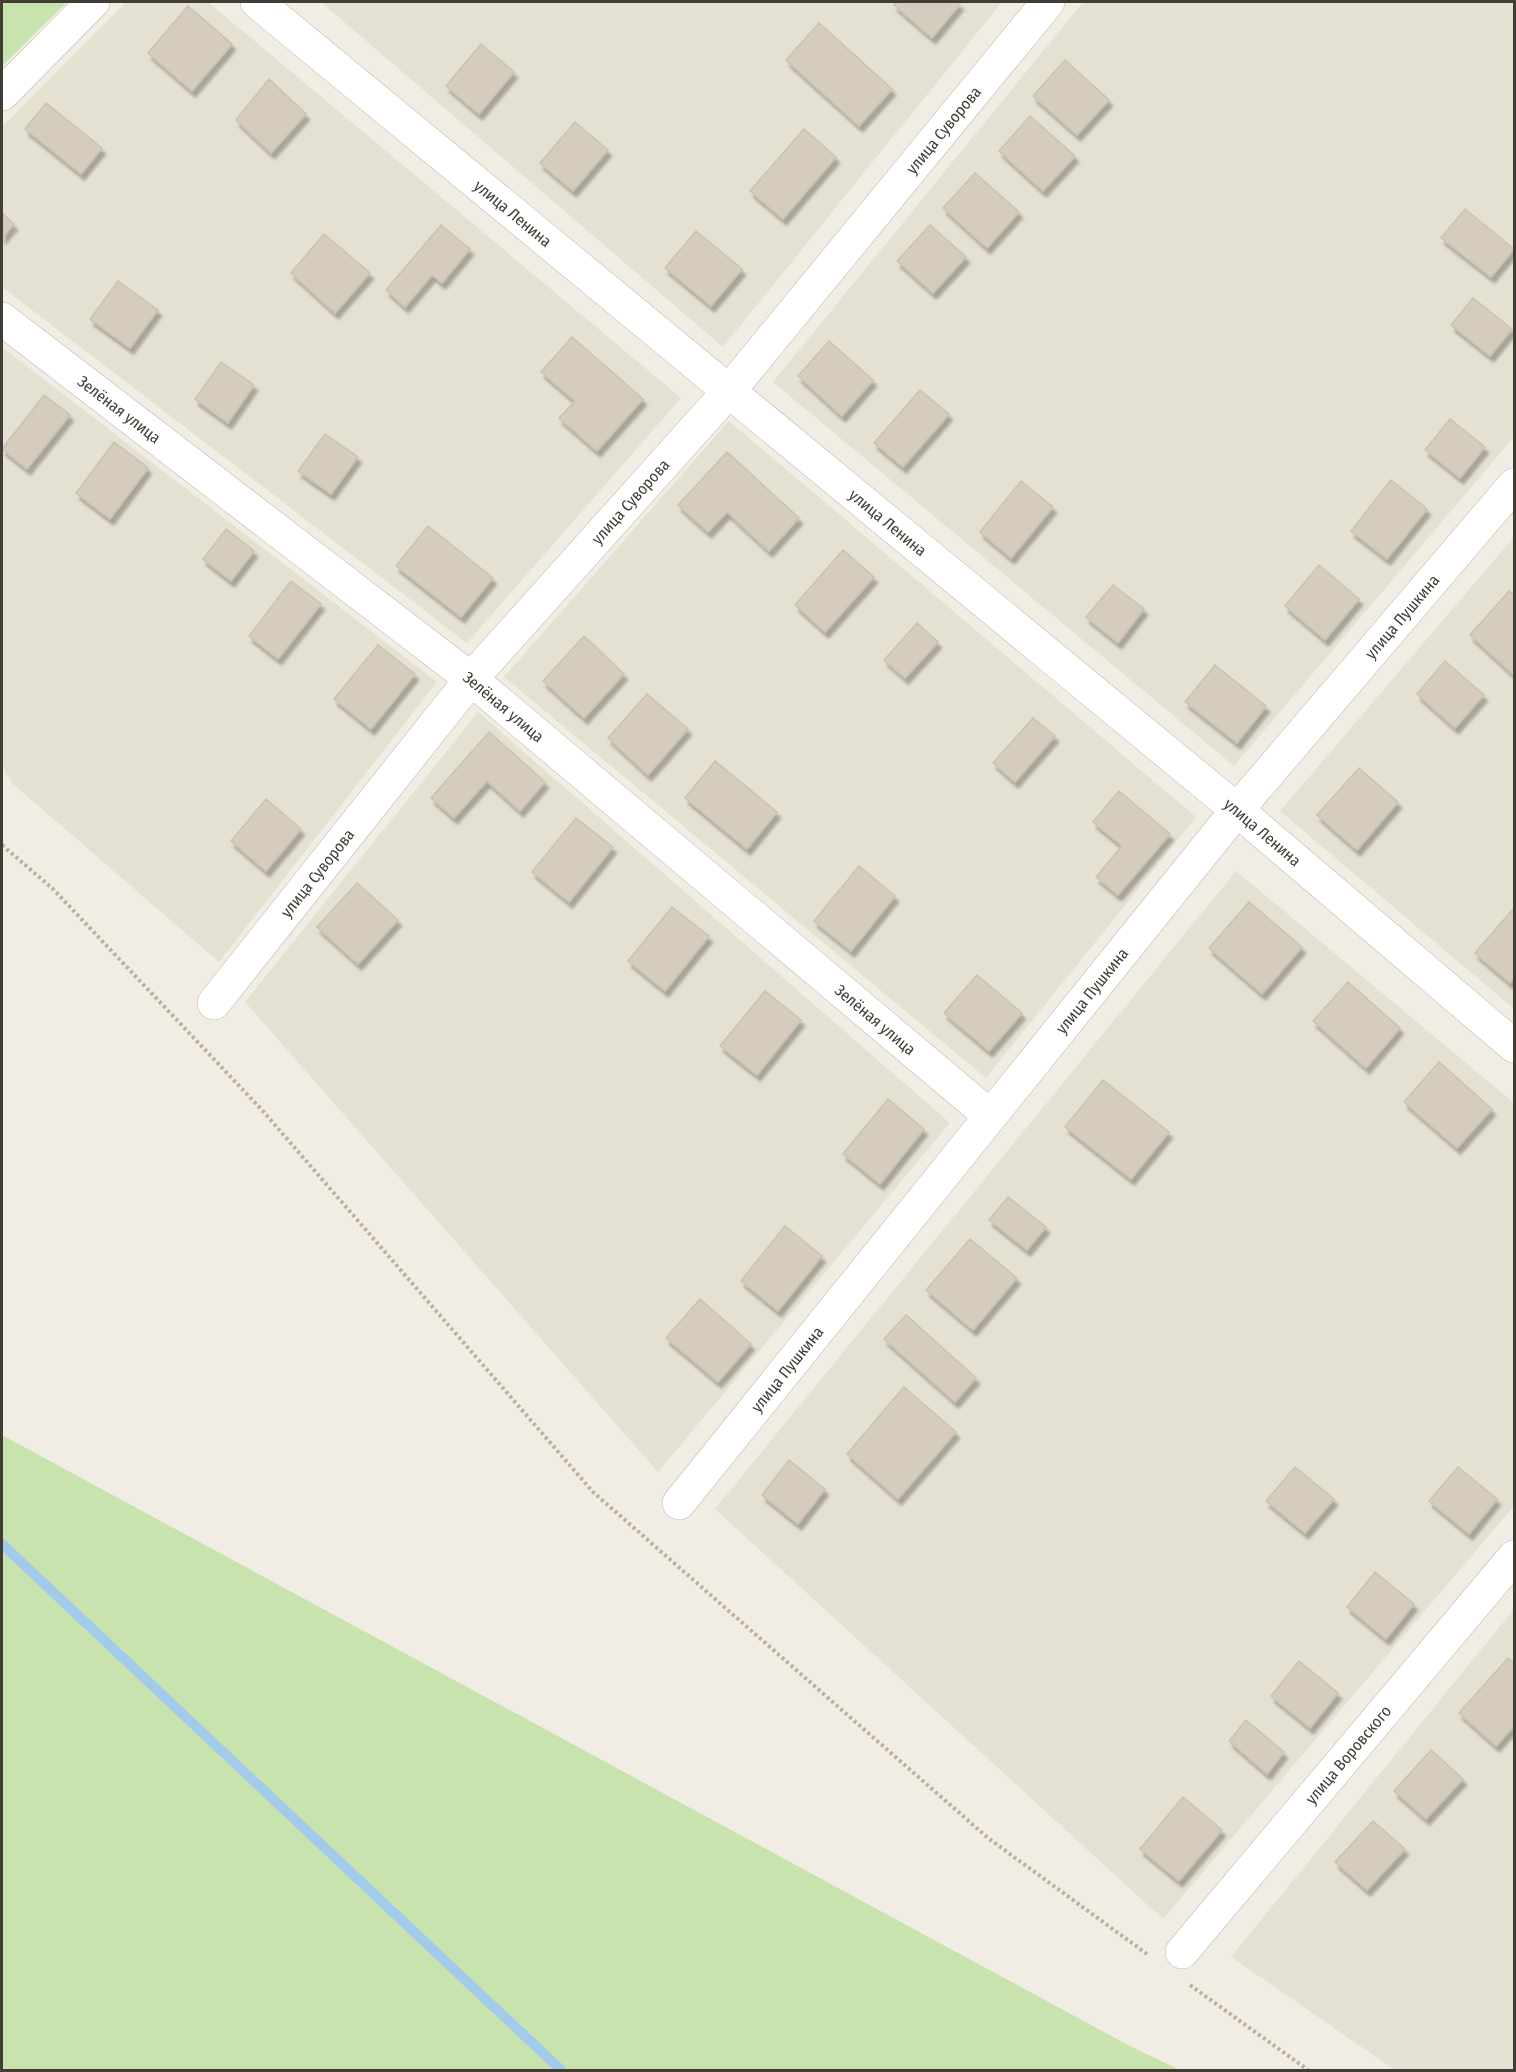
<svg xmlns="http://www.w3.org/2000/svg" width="1516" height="2072" viewBox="0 0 1516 2072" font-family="'Fira Sans Condensed',sans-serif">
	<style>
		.residential { fill: #e4e0d2 }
		.green { fill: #c9e3ae }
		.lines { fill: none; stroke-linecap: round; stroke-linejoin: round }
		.stream { stroke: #a2caeb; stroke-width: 10 }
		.building { fill: #d5ccbd; stroke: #ccc2ad; stroke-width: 1.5; filter: url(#shadow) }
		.minor-casing { stroke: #beb8aa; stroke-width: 34 }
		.tertiary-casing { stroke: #beb8aa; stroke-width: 34 }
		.path { stroke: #bcb299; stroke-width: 4; stroke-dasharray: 3 3; stroke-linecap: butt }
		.minor { stroke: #fff; stroke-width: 33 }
		.tertiary { stroke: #fff; stroke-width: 33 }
		.labels { text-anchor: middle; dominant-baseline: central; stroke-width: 4.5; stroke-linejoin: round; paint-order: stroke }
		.street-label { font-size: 16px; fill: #423d34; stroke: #fff }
	</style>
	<defs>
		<filter id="shadow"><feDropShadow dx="3.5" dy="6" stdDeviation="1.5" flood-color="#0004"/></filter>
	</defs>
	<rect width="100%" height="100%" fill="#f1ede4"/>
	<path class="residential" d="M126,2h82l473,396 -214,245 -465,-356v-160z
		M321,2h681l-279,345z
		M1083,2h431v435l-280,329 -461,-384z
		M2,347l435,335 -218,280 -206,-178 -11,-18z
		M729,421l467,396 -210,261 -482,-401z
		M1514,537v472l-234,-198z
		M478,712l472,411 -292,349 -413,-470z
		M1236,871l278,232v403l-351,413 -448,-410z
		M1514,1609v461h-119l-164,-113z"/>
	<path class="green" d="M2,2h65l-65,64z
		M2,1435l1126,610 52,25h-1178z"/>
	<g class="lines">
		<path class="stream" d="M2,1544l559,526"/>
	</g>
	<path class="building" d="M897,2h61l2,2 -28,34 -38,-33z
		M188,6l44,38 -40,47 -44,-38z
		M819,23l73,66 -33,37 -73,-66z
		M481,44l33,28 -35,42 -33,-28z
		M1065,60l44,40 -32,35 -44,-39z
		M269,79l37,35 -35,39 -35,-33z
		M46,103l56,45 -21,26 -56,-45z
		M1030,116l45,40 -32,35 -44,-40z
		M575,122l33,28 -35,41 -33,-28z
		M804,129l32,28 -53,62 -33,-28z
		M975,173l44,39 -32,36 -44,-40z
		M1465,209l49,40 -23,28 -50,-39z
		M2,213l12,11 -12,14z
		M441,225l29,24 -28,34 -10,-8 -27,32 -19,-17z
		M930,225l36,32 -33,36 -36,-32z
		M696,231l46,38 -31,37 -46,-38z
		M324,234l46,39 -35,40 -44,-40z
		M118,281l40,29 -28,38 -40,-29z
		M1473,298l39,31 -22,27 -39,-31z
		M572,337l71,62 -46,52 -38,-33 16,-17 -34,-29z
		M829,341l44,39 -31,36 -44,-40z
		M221,362l33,23 -26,38 -33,-24z
		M920,390l29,24 -46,53 -29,-24z
		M44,395l26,20 -43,54 -25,-20z
		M1450,419l35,28 -25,31 -35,-28z
		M325,434l33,23 -27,37 -33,-23z
		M114,442l34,26 -38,51 -34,-26z
		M727,452l72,66 -30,33 -42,-39 -19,20 -30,-27z
		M1391,480l36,29 -40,50 -36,-28z
		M1021,481l32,26 -42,51 -31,-26z
		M428,526l65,52 -32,39 -65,-51z
		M226,529l28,22 -23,30 -28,-22z
		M843,550l31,27 -49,55 -30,-27z
		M1319,565l40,34 -34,41 -40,-34z
		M291,581l30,23 -43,55 -29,-23z
		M1113,585l31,24 -26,34 -32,-26z
		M1509,591l5,4v80l-44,-40z
		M917,623l21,19 -33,36 -21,-18z
		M584,636l40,38 -40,44 -41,-37z
		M378,645l37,29 -44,55 -37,-30z
		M1445,661l39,34 -29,33 -38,-34z
		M1215,665l51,41 -29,37 -52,-41z
		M647,694l41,35 -40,46 -40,-37z
		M1033,718l22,18 -40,46 -22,-19z
		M489,732l56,50 -25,29 -33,-30 -33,37 -23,-20z
		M715,761l62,51 -30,37 -62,-51z
		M1359,768l39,34 -41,48 -40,-35z
		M1119,791l51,43 -52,61 -22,-18 26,-31 -29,-24z
		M266,799l35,30 -35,42 -35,-30z
		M576,818l37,29 -44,55 -37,-30z
		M859,866l36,30 -44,55 -37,-30z
		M357,883l41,37 -40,44 -41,-37z
		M1249,902l53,45 -40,47 -53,-46z
		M672,907l37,29 -44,55 -37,-30z
		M1514,908v70l-4,5 -35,-30z
		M977,975l45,38 -33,38 -45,-38z
		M1348,982l52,46 -34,40 -53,-47z
		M765,991l36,29 -44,55 -37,-29z
		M1439,1062l53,47 -35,39 -53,-46z
		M1103,1080l66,52 -38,47 -66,-52z
		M888,1099l36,30 -44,55 -37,-30z
		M1008,1197l38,30 -19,23 -38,-30z
		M785,1226l37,30 -44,55 -37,-30z
		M970,1239l47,39 -44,52 -47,-40z
		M700,1299l51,45 -33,38 -52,-44z
		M906,1315l70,63 -21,24 -71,-63z
		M904,1387l52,45 -58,67 -51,-45z
		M789,1460l36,29 -27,35 -36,-29z
		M1295,1467l39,32 -29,34 -39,-32z
		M1458,1467l39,32 -28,35 -40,-33z
		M1375,1572l39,32 -28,35 -39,-32z
		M1508,1658l6,5v63l-18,20 -37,-33z
		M1299,1661l39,32 -28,35 -39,-32z
		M1246,1720l38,32 -17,22 -38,-33z
		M1431,1750l32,29 -37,40 -32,-28z
		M1183,1797l39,33 -43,51 -39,-32z
		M1373,1821l32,28 -38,41 -32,-28z"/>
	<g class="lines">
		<g class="minor-casing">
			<g id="minor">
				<path d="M2,94l91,-92"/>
				<path id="s1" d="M2,319l469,360 518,436"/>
				<path id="s2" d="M214,1003l257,-324 258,-288 319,-389"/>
				<path id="s3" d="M679,1503l558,-693 277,-325"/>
				<path id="s4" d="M1182,1952l332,-395"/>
			</g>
		</g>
		<g class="tertiary-casing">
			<g id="tertiary">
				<path id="s5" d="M257,2l980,808 277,236"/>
			</g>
		</g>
		<path class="path" d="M2,845l51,44 209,221 331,382 395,346 159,116
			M1190,1985l118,85"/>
		<use href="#minor" class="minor"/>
		<use href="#tertiary" class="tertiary"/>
	</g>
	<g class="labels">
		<g class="street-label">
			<text stroke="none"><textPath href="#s2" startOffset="1138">улица Суворова</textPath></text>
			<text stroke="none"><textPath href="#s5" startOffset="332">улица Ленина</textPath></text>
			<text stroke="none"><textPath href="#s1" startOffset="148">Зелёная улица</textPath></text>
			<text stroke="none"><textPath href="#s2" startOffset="652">улица Суворова</textPath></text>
			<text stroke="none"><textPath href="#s5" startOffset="818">улица Ленина</textPath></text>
			<text stroke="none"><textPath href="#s3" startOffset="1144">улица Пушкина</textPath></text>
			<text stroke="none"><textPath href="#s1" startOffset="634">Зелёная улица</textPath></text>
			<text stroke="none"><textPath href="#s5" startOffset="1304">улица Ленина</textPath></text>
			<text stroke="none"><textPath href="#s2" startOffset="166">улица Суворова</textPath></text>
			<text stroke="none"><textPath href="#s3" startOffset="658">улица Пушкина</textPath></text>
			<text stroke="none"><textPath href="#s1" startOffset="1120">Зелёная улица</textPath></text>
			<text stroke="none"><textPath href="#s3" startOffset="172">улица Пушкина</textPath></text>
			<text stroke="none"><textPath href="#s4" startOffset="258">улица Воровского</textPath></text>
		</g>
	</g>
	<rect width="1516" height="2072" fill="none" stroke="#423d34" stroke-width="6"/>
</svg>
